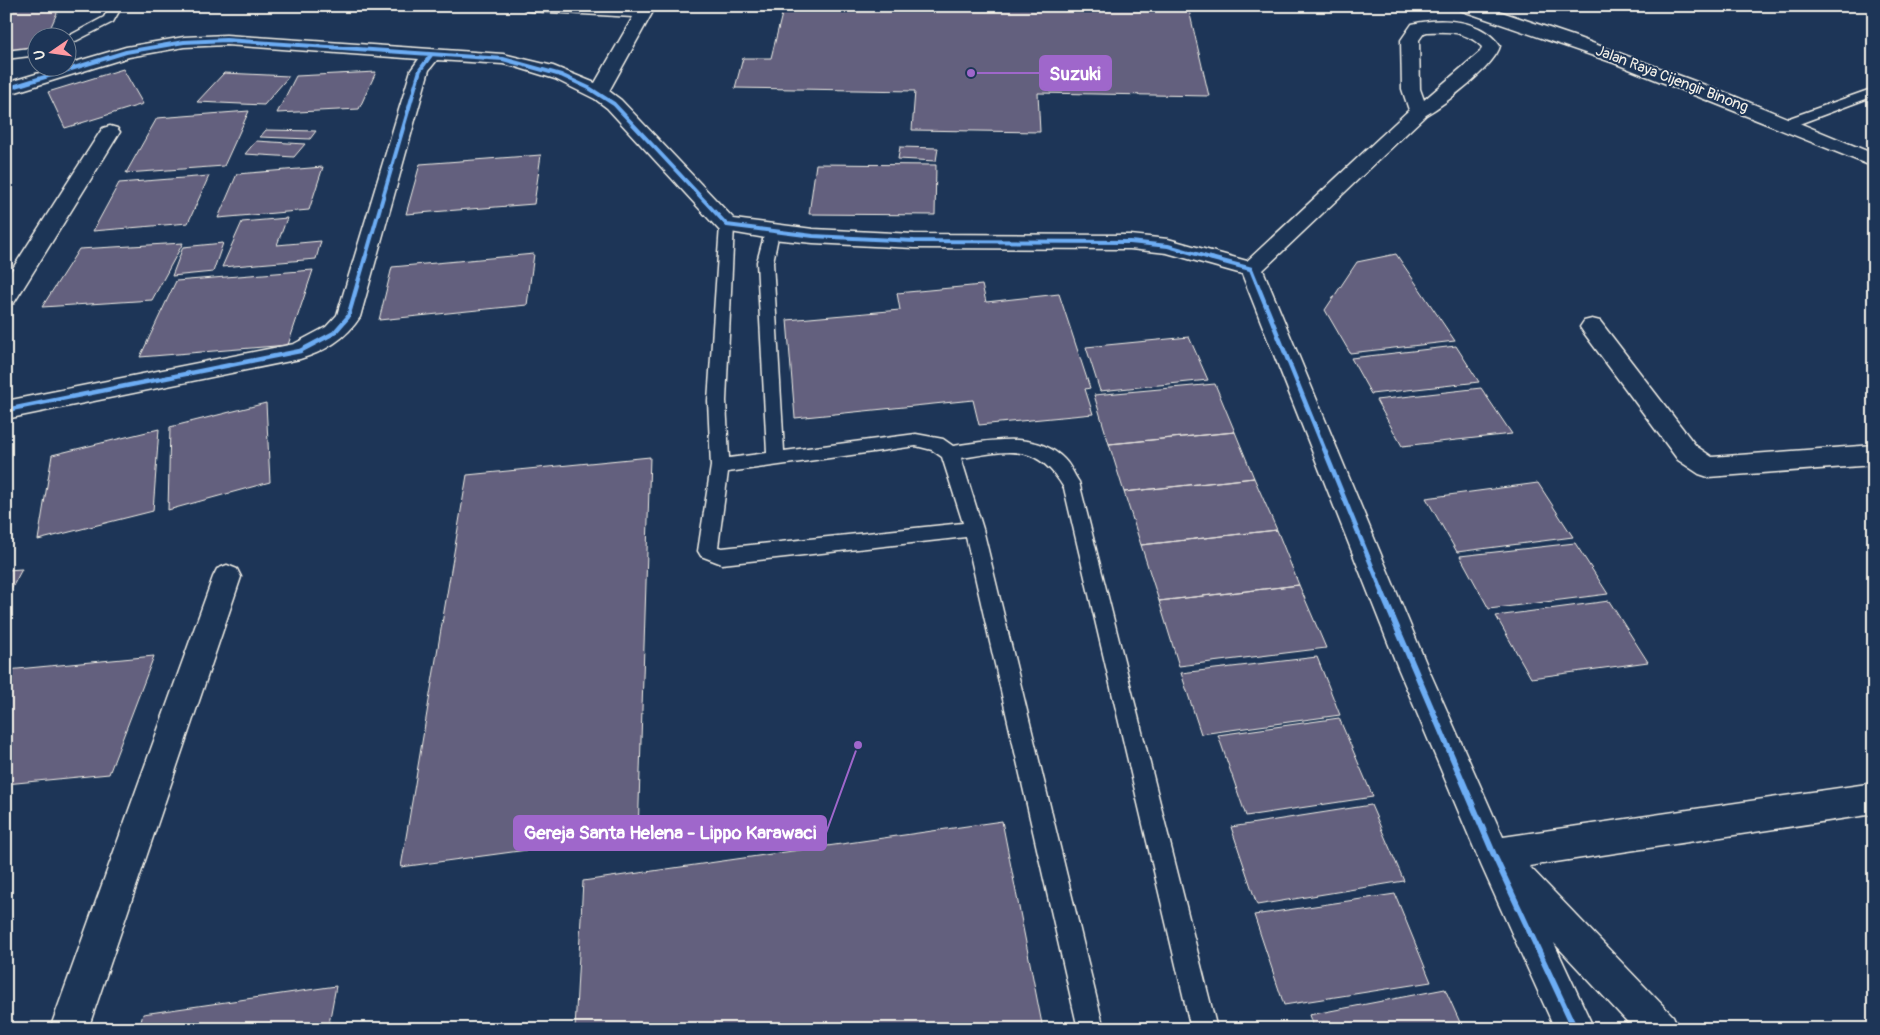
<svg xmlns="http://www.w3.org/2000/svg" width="1880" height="1035" viewBox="0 0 1880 1035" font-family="Pangolin,sans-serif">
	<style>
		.building { fill: #64607e; stroke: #f4f1e8 }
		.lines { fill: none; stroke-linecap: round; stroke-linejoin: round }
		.service-casing { stroke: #f4f1e8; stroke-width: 3 }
		.minor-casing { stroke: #f4f1e8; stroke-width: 3 }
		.tertiary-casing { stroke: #f4f1e8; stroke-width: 3 }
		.service { fill: #1d3557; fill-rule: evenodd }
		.minor { fill: #1d3557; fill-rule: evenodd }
		.tertiary { fill: #1d3557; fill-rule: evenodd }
		.cycleway-far2-casing { stroke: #1d3557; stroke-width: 6 }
		.cycleway-far1-casing { stroke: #1d3557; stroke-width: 8 }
		.cycleway-casing { stroke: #1d3557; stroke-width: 9 }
		.cycleway-far2 { stroke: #6dadf4; stroke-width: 4 }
		.cycleway-far1 { stroke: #6dadf4; stroke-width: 4.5 }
		.cycleway { stroke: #6dadf4; stroke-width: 6 }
		.labels { text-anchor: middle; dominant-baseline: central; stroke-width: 4; stroke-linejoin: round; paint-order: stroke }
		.far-street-label { font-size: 15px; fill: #f4f1e8; stroke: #1d3557 }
		.leader { fill: none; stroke: #9f67cb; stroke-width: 2 }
		.callout-dot { fill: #9f67cb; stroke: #1d3557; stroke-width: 2 }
		.callout { fill: #9f67cb; stroke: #9f67cb; stroke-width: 2 }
		.callout-label { font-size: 19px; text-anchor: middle; font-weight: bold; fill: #fff }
	</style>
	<rect width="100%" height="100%" fill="#1d3557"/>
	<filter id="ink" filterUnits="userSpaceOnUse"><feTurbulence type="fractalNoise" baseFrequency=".02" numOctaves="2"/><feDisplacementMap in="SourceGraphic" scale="10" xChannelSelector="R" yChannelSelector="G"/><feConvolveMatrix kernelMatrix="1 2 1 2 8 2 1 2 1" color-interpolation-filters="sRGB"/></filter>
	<g filter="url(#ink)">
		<path class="building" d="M6,6h54l-14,32h-8v9l-32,4z
			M784,6h404l21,90 -171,-3 2,39 -128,-2 3,-39 -180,-3 8,-30h28z
			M123,69l20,35 -78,24 -17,-36z
			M376,72l-17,37 -82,4 19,-37z
			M224,73l65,3 -25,29 -67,-3z
			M249,111l-25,55 -98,7 31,-55z
			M266,130l50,1 -6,8 -50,-2z
			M256,141l49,3 -11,13 -49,-3z
			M900,147l38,1 -2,13 -38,-2z
			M541,155l-7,49 -128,10 14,-50z
			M816,164l120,1 -1,50 -126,-1z
			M323,167l-14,43 -91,8 19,-44z
			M209,176l-21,47 -95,8 26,-48z
			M287,218l-10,27 44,-4 -5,18 -94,8 20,-45z
			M183,243l-31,57 -110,7 37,-58z
			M223,243l-10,29 -41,4 11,-29z
			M534,254l-7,51 -148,15 13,-53z
			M1396,254l59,87 -105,12 -25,-43 32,-48z
			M313,270l-25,75 -148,12 36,-76z
			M982,285l4,17 73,-8 31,94 -5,1 8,25 -114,11 -6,-25 -178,18 -8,-98 113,-10 -3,-17z
			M1189,337l19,43 -108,11 -14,-44z
			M1456,346l23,36 -108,12 -20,-36z
			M1215,384l20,48 -126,12 -15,-49z
			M1481,388l31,46 -110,12 -26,-46z
			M266,403l4,79 -102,28 2,-83z
			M159,429l-6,82 -115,29 14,-85z
			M1235,432l19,46 -130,14 -15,-48z
			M650,457l-12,378 -237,32 66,-392z
			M1254,478l23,52 -136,15 -17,-53z
			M1538,483l35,54 -116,15 -31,-54z
			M1277,530l22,55 -140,16 -18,-56z
			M1575,543l33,51 -119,15 -29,-53z
			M22,569l-16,30v-29z
			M1299,585l27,63 -147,18 -20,-65z
			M1609,601l39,61 -117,16 -35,-62z
			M154,656l-45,118 -103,10 1,-114z
			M1317,657l23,58 -139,19 -20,-61z
			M1339,718l34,79 -127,19 -28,-81z
			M1371,805l33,76 -147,24 -26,-78z
			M1002,821l41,208h-468l8,-148z
			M1395,894l36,88 -147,23 -30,-90z
			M336,986l-8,43h-189l4,-15z
			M1445,989l18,40h-149l-5,-14z"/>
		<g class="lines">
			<g class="service-casing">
				<path id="service" d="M110,6h12l-9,16 -45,23v-7h-3l39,-21z
					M38,47v8l-32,4v-8z
					M1874,88v8l-83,31 -5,1 -7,-4 2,-3z
					M727,221l5,1 2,3 -8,176 3,57 38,-5 -10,-191 8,-30 2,-3h10l2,3 -6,30 11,189 132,-17 27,5 10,7c36,-5 83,-16 111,13 7,7 10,16 15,23l138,547h-26l-127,-541c-28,-47 -56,-37 -103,-30l22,71 121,500h-26l-112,-492 -244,27 -21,-8 -3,-5 13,-85 -3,-65 12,-176 2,-3zM916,446l16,4 10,7 21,66 -241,25 -4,-1 10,-75z"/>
			</g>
			<g class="minor-casing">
				<path id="minor" d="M523,6h133l-47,85 12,9 113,119 79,10 101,5 216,1 38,4 79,22 162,-151 -7,-21 -1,-49 11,-16c29,-7 70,-5 88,22 -5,20 -55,58 -74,69l-163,155 165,398 75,169 371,-54v31l-345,52 144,150 6,13h-45l-80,-86 40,86h-39l-73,-162 -84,-199 -156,-394 -75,-21 -37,-4 -216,-1 -101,-5 -41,-4 -53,-9 -112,-122 -12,-9 -40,-20 -39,-12 -13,-3 -66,-4 -8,10 -69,247c-13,21 -36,35 -60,42l-294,60v-18l288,-57 32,-17 11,-12 74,-245 8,-11 -193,-14 -42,2 -55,10 -123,38v-12l50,-15h12v-4l58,-17 58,-10 42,-2 277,19 50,12 42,17 38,-66 -102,-6 -6,-1zM1427,32c20,-1 40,-1 55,15l-2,5 -56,48 -4,-11 -1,-49 5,-7z
					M110,126l7,2 3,4 -106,171 -8,2v-26l94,-147 3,-4z
					M1592,319l8,2 96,125 16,11 162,-12v20l-166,12 -9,-3 -21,-14 -94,-127 -4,-6 4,-6z
					M227,565l10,4 4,8 -153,452h-38l163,-452 4,-8z"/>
			</g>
			<g class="tertiary-casing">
				<path id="tertiary" d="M1458,6h26l92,31 153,57 145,60v13l-260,-104 -154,-53z"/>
			</g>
			<use href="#service" class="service"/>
			<use href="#minor" class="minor"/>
			<use href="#tertiary" class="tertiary"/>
			<g class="cycleway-far2-casing">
				<path id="cycleway-far2" d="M6,89l120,-37 58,-10 42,-2 277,19 58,16 28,13 25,16 113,121 86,11 101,5 216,1 38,4 46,13
					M365,259l55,-189 11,-15"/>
			</g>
			<g class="cycleway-far1-casing">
				<path id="cycleway-far1" d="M1210,258l41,11 133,327
					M6,410l294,-59 34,-18 14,-16 17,-59"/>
			</g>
			<g class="cycleway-casing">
				<path id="cycleway" d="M1383,595l111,260 81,174"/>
			</g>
			<use href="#cycleway-far2" class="cycleway-far2"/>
			<use href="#cycleway-far1" class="cycleway-far1"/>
			<use href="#cycleway" class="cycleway"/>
		</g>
	</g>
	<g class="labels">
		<g class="far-street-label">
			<text transform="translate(1672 79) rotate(21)">Jalan Raya Cijengir Binong</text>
		</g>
	</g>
	<path class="leader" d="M971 73L1040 73M858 745L826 833"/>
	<g class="callout-dot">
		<circle cx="971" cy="73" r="5"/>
		<circle cx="858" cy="745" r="5"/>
	</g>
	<g class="callout">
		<rect x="1040" y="56" width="71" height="34" rx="5"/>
		<rect x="514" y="816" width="312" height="34" rx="5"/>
	</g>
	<g class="callout-label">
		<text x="1075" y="80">Suzuki</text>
		<text x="670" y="839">Gereja Santa Helena - Lippo Karawaci</text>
	</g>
	<rect width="1880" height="1035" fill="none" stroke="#1d3557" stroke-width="25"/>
	<rect x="12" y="12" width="1855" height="1010" fill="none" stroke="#f4f1e8" stroke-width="2" filter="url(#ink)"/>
	<g transform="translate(52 52) rotate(257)"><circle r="24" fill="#1d3557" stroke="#738091"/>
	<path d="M0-4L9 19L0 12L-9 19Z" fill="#ff9aa2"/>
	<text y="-8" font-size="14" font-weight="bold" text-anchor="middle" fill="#f4f1e8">U</text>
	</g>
</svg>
